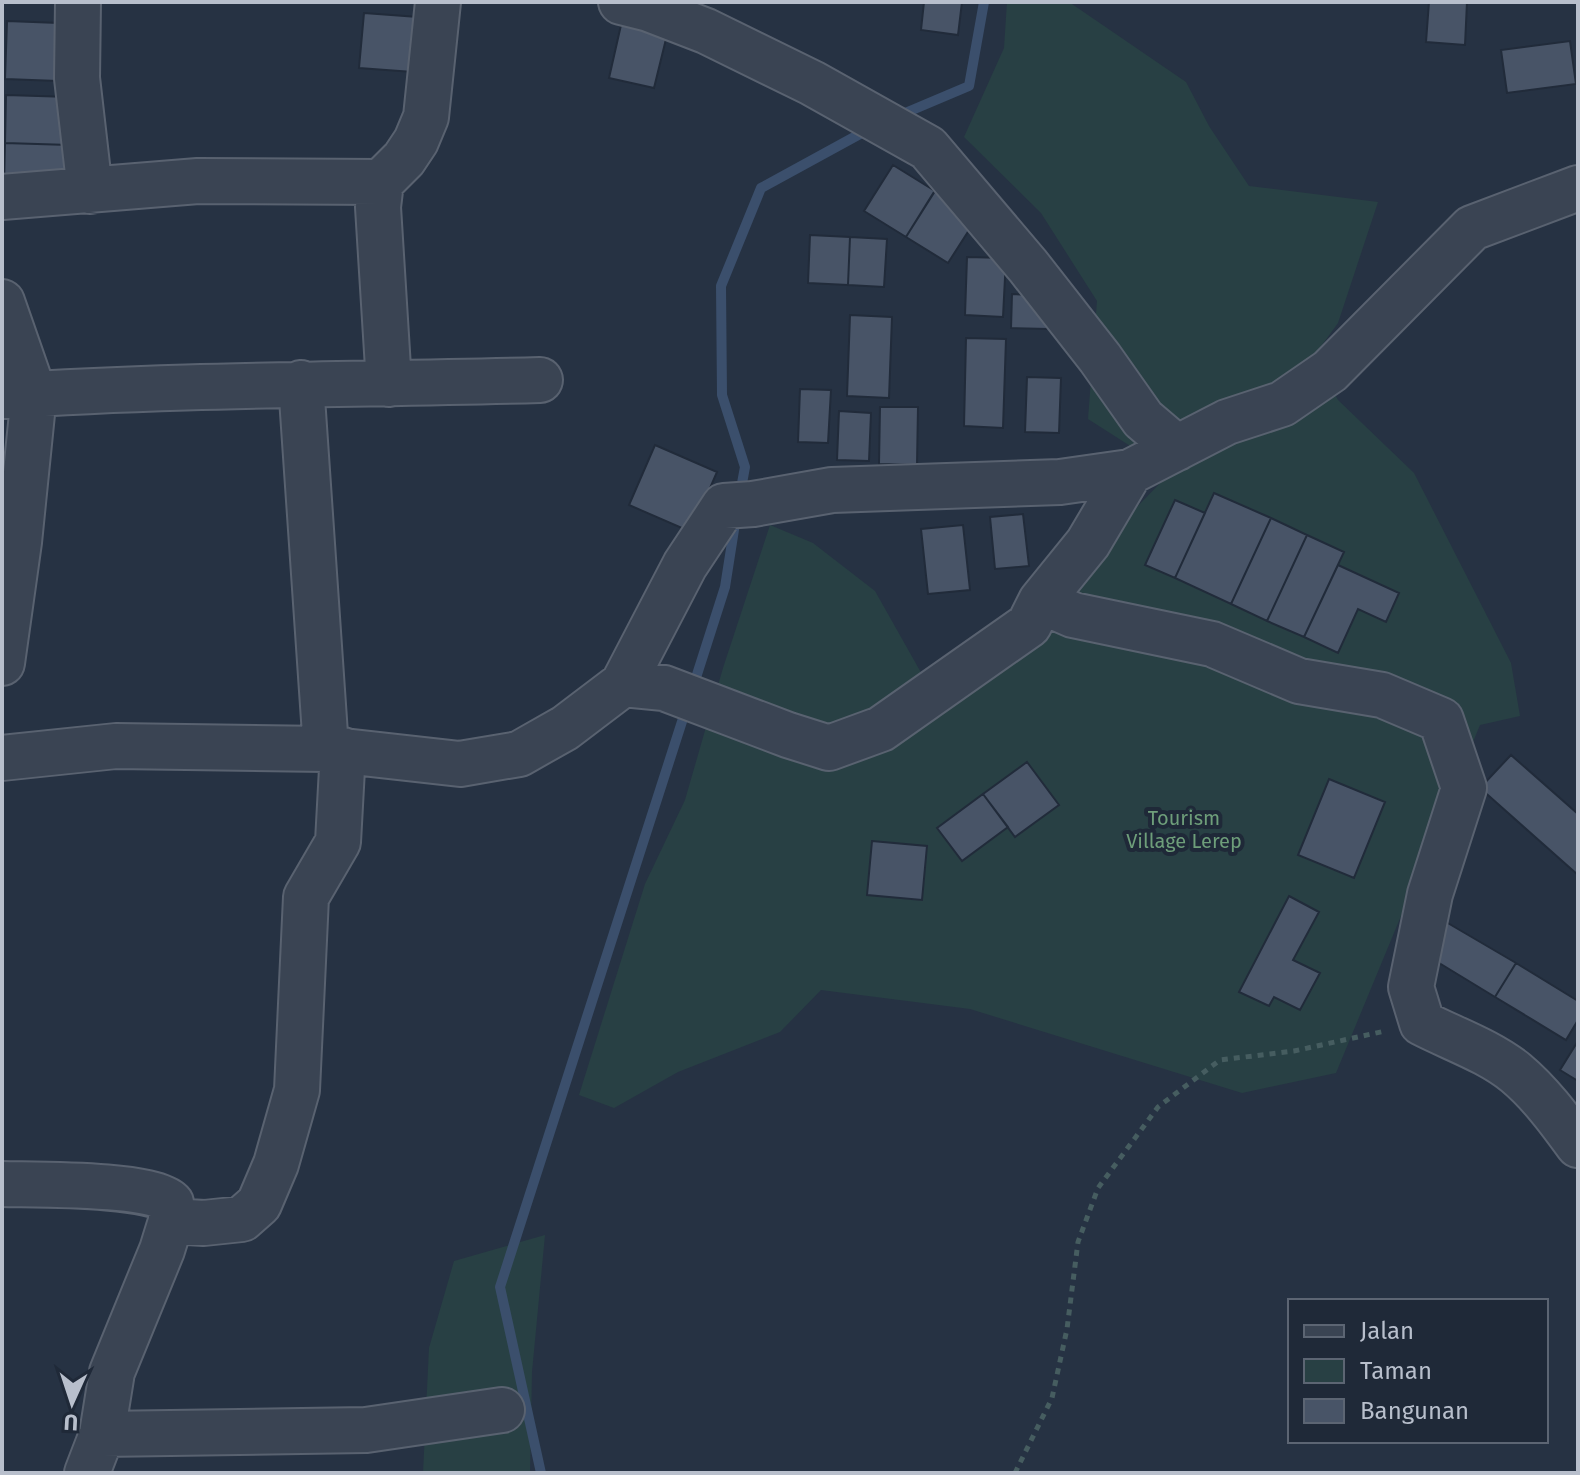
<svg xmlns="http://www.w3.org/2000/svg" width="1580" height="1475" viewBox="0 0 1580 1475" font-family="'Fira Sans',sans-serif">
	<style>
		.green { fill: #284044 }
		.lines { fill: none; stroke-linecap: round; stroke-linejoin: round }
		.stream { stroke: #3b4f6c; stroke-width: 10 }
		.building { fill: #485467; stroke: #212b3a; stroke-width: 2 }
		.minor-casing { stroke: #596270; stroke-width: 48 }
		.path { stroke: #465d60; stroke-width: 5; stroke-dasharray: 6 6; stroke-linecap: butt }
		.minor { stroke: #3a4453; stroke-width: 44 }
		.labels { text-anchor: middle; dominant-baseline: central; stroke-width: 8; stroke-linejoin: round; paint-order: stroke }
		.park-label { font-size: 20px; fill: #6e9e7a; stroke: #1f2938 }
	</style>
	<rect width="100%" height="100%" fill="#263243"/>
	<path class="green" d="M1007,2h62l117,80 23,44 40,60 129,16 -40,121 -24,33 24,44 76,73 97,190 9,53 -40,9 -144,348 -94,20 -272,-84 -149,-19 -41,42 -102,40 -64,36 -35,-13 66,-211 40,-84 38,-132 47,-143 43,18 62,48 66,117 90,-56 64,-102 76,-78 -83,-53 9,-118 -56,-88 -77,-76 40,-89z
		M545,1235l-13,137 -2,101h-107l6,-125 25,-87z"/>
	<g class="lines">
		<path class="stream" d="M898,116l71,-30 15,-84
			M740,494l5,-27 -23,-72 -1,-109 40,-98 108,-59
			M693,687l32,-100 11,-70
			M541,1473l-41,-186 187,-581"/>
	</g>
	<path class="building" d="M924,2h38l-4,33 -37,-5z
		M1429,2h38l-2,43 -39,-3z
		M364,13l54,4 -5,55 -54,-4z
		M7,21l52,2 -1,58 -53,-2z
		M621,25l46,10 -13,53 -45,-10z
		M1570,41l6,43 -69,9 -6,-43z
		M6,95l64,2 -1,48 -64,-2z
		M5,143l64,2 -1,41 -64,-1z
		M893,165l42,26 -29,46 -42,-26z
		M937,187l43,26 -32,50 -42,-26z
		M810,235l40,2 -2,48 -40,-2z
		M850,237l37,2 -3,48 -36,-2z
		M967,257l39,1 -3,59 -38,-2z
		M1012,294l37,2 -1,33 -37,-1z
		M850,315l42,2 -3,81 -42,-2z
		M966,338l40,1 -3,89 -39,-2z
		M1027,377l34,1 -2,55 -34,-1z
		M800,389l31,1 -3,53 -30,-1z
		M880,407h38l-1,58 -38,-1z
		M839,411l32,2 -2,48 -32,-1z
		M655,445l62,27 -26,60 -62,-27z
		M1214,493l57,25 -40,86 -56,-26z
		M1175,500l30,13 -30,65 -30,-13z
		M1023,514l6,52 -34,3 -5,-52z
		M1271,518l36,17 -40,86 -36,-17z
		M963,525l7,65 -42,4 -7,-65z
		M1307,535l37,17 -40,85 -37,-16z
		M1338,565l61,28 -13,29 -28,-13 -20,44 -34,-16z
		M1511,755l67,59v61l-98,-87z
		M1027,762l32,43 -44,32 -32,-43z
		M1329,779l56,23 -31,76 -56,-23z
		M983,794l25,33 -46,34 -25,-33z
		M872,841l55,5 -5,54 -55,-5z
		M1289,896l30,16 -26,48 27,13 -20,37 -26,-13 -5,9 -30,-14z
		M1446,922l70,41 -21,34 -69,-42z
		M1516,963l62,38v19l-12,20 -71,-43z
		M1578,1041v40l-18,-11z"/>
	<g class="lines">
		<g class="minor-casing">
			<path id="minor" d="M78,2l-1,76 13,113
				M621,2l28,7 57,22 106,52 116,65 100,118 72,92 43,61 34,29
				M2,197l196,-16 183,1
				M2,302l32,92 -15,148 -17,121
				M301,383l25,366
				M389,384l-11,-177 3,-25 23,-23 12,-18 10,-24 12,-115
				M2,396c179,-12 359,-11 538,-16
				M1041,601l32,14 139,29 87,37 83,14 59,25 23,68 -34,106 -19,93 11,36c31,16 67,28 94,50 24,20 44,47 62,72
				M623,684l62,-119 39,-59 29,-2 79,-14 228,-8 70,-10
				M2,758l114,-12 210,3 134,15 59,-10 46,-26 58,-44 41,4 124,47 41,13 52,-19 148,-104 12,-24 47,-58 42,-71 97,-50 55,-18 48,-33 142,-143 106,-40
				M2,1184c33,1 149,-1 169,19v18l-9,29 -50,122 -10,62 -15,39
				M171,1221l33,2 38,-4 17,-15 17,-40 21,-74 9,-193 32,-55 5,-92
				M102,1434l264,-4 136,-20"/>
		</g>
		<path class="path" d="M1015,1473l37,-75 15,-69 11,-87 20,-54 60,-81 62,-47 74,-9 91,-20"/>
		<use href="#minor" class="minor"/>
	</g>
	<g class="labels">
		<g class="park-label">
			<text x="1184" y="818">Tourism<tspan x="1184" dy="23">Village Lerep</tspan></text>
		</g>
	</g>
	<rect width="1580" height="1475" fill="none" stroke="#b8bfcc" stroke-width="8"/>
	<rect x="1288" y="1299" width="260" height="144" fill="#1f2938" stroke="#5c6573" stroke-width="2"/>
	<rect x="1304" y="1325" width="40" height="12" fill="#3a4453" stroke="#5c6573" stroke-width="2"/>
	<text x="1360" y="1339" font-size="24" fill="#b8bfcc">Jalan</text>
	<rect x="1304" y="1359" width="40" height="24" fill="#284044" stroke="#5c6573" stroke-width="2"/>
	<text x="1360" y="1379" font-size="24" fill="#b8bfcc">Taman</text>
	<rect x="1304" y="1399" width="40" height="24" fill="#485467" stroke="#5c6573" stroke-width="2"/>
	<text x="1360" y="1419" font-size="24" fill="#b8bfcc">Bangunan</text>
	<g transform="translate(72 1403) rotate(183)" stroke="#1f2938" stroke-width="6" paint-order="stroke">
	<path d="M0-6L14 30L0 20L-14 30Z" fill="#b8bfcc"/>
	<text y="-12" font-size="22" font-weight="bold" text-anchor="middle" fill="#b8bfcc">U</text>
	</g>
</svg>
